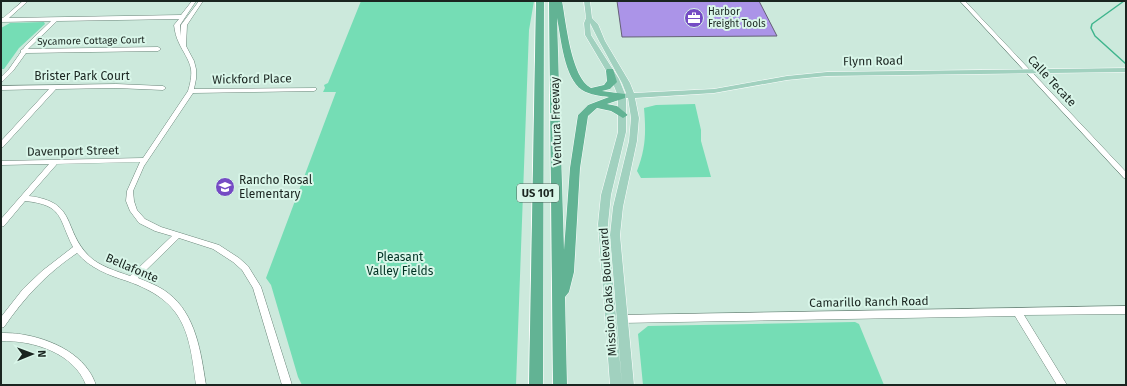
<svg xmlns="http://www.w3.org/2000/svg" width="1127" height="386" viewBox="0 0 1127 386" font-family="'Fira Sans',sans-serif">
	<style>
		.green { fill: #75ddb5 }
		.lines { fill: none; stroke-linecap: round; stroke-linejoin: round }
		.stream { stroke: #3fb58d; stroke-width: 1.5 }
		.building { fill: #ab94e8; stroke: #656076 }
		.minor-casing { stroke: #6b867a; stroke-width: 1 }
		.major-casing { stroke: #fff; stroke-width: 1 }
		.highway-casing { stroke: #fff; stroke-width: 1 }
		.minor { fill: #fff; fill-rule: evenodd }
		.major { fill: #a1d1bf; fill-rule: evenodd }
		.highway { fill: #62b394; fill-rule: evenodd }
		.labels { text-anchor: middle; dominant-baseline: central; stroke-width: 4; stroke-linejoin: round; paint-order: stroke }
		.far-poi-label { font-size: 10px; fill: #1a2520; stroke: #d9f6e9; text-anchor: start }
		.far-street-label { font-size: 10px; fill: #1a2520; stroke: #d9f6e9 }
		.shield { fill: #d9f6e9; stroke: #53645c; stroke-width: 1 }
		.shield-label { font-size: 11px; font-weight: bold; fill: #1a2520 }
		.street-label { font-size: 12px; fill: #1a2520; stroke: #d9f6e9 }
		.poi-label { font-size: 12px; fill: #1a2520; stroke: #d9f6e9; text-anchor: start }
		.park-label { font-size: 12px; fill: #003223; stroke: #d9f6e9 }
	</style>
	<rect width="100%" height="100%" fill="#cce9dc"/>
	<path class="green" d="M361,1h173l-5,29 -13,355h-214l-4,-8 -27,-92 -5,-7 70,-186h-13l2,-4 -1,-3 4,-2z
		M44,22l1,2 -26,24 -15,21h-3v-41l9,-5z
		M695,104l6,26v11l10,36 -70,1 -4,-7c9,-23 9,-39 7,-63l12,-3z
		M855,322l4,2 25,61h-241l-5,-51 10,-8z"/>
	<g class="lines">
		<path class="stream" d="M1124,1l-32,23 -1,4 4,8 31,28"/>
	</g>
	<path class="building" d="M617,1h142l18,35 -155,1z"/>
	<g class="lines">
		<g class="minor-casing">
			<path id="minor" d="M23,1h5l-19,17 172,-3 11,-14h4l-16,24 1,11v-11l18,-24h4l-16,24 -1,21 8,15 2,8v10l-2,10 122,-1v2l-2,1 -121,2 -49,73 -11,25 1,10 3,9 8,9 16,8 58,18 20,13 9,8 13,21 31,98h-10l-29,-97 -11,-18 -9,-8 -20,-13 -34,-11 -41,40c10,4 21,8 30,15 28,21 33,60 38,92h-10c-7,-55 -12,-84 -69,-104 -19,-6 -37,-13 -50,-28 -30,20 -53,45 -73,74l-3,1v-11l22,-28 19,-18 31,-24c-15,-29 -9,-42 -48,-46l-21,25 -3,1v-8l48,-55 -48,1v-4l142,-3 45,-67c2,-7 4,-14 3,-22 -2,-10 -8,-17 -12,-26 -3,-6 -4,-11 -5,-18l5,-6 -122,2 -29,28 130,-2 3,2 -3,2 -132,2 -13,18 -10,10 -2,1v-5l8,-8 12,-17v-2l2,-1 3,-4 25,-24 -50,1v-4h2zM140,162l-13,29 -1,10 4,10 9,12 16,8 17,5 -42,40c-14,-5 -31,-10 -41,-20 -27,-27 -11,-54 -60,-60l28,-32z
				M960,1h5l161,171v6h-2z
				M116,84l47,2 3,2 -3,2 -47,-2 -60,1 -53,58h-2v-6l48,-52 -48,1v-4z
				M1126,306v8l-102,1 43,70h-10l-42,-69 -395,7 -3,-1 -1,-3 1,-3 3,-1z
				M1,333c30,-1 71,12 88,38 3,4 5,9 7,14h-10c-12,-32 -53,-45 -85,-44z"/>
		</g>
		<g class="major-casing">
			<path id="major" d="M584,1h6l2,17 6,6 7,17 25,42 4,10 80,-4 73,-13 40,-4 299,-4v4l-299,4 -40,4 -73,13 -79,5 4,20 -2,23 -14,66 -3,28 14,150h-12l-12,-150 3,-28 16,-66 2,-23 -3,-20h-2v34l-15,63 -3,29 14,161h-12l-12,-161 3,-29 17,-63v-36l-7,-17 -26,-44 -1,-12 2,-5zM590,23l9,18 23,42 4,10 -1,1 -6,-15 -28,-44z"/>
		</g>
		<g class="highway-casing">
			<path id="highway" d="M536,1h8l-1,384h-14z
				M549,1h13c4,21 9,77 29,87l13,-3 3,-4 -1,-10 1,-2h6l4,13 -7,7 -8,2 23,3v4l-18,6 10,2 11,9 -5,3 -12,-7 -14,-3 -9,8 -8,52 -6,104 -5,20 -4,5 2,88h-14zM557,18c4,20 7,60 25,72 8,5 19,6 27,7l-21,8 -10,10 -8,53 -6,82z"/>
		</g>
		<use href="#minor" class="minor"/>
		<use href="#major" class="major"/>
		<use href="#highway" class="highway"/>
	</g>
	<defs>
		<g id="office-disc" transform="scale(1)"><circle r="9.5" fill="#754bc4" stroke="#d9f6e9"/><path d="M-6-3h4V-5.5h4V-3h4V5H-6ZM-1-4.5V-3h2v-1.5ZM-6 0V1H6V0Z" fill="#fff"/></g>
		<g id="school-disc" transform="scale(1)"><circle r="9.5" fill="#754bc4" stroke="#d9f6e9"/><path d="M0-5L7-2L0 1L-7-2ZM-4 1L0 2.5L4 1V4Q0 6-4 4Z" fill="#fff"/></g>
	</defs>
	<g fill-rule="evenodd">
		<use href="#office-disc" x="694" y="18"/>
		<use href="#school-disc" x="225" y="187"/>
	</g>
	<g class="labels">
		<g class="far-poi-label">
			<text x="708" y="12">Harbor<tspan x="708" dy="12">Freight Tools</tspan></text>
		</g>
		<g class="far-street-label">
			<text transform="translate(91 41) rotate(-1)">Sycamore Cottage Court</text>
		</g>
		<rect class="shield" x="517" y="184" width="42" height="18" rx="3"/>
		<g class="shield-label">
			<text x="538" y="193">US 101</text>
		</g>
		<g class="street-label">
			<text transform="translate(873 61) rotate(-1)">Flynn Road</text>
			<text x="82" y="76">Brister Park Court</text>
			<text transform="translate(252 79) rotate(-1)">Wickford Place</text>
			<text transform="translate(1052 81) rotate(47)">Calle Tecate</text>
			<text transform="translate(556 121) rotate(-92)">Ventura Freeway</text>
			<text transform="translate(73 151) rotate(-1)">Davenport Street</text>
			<text transform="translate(132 268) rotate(23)">Bellafonte</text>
			<text transform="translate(608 292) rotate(-94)">Mission Oaks Boulevard</text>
			<text transform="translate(869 302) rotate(-1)">Camarillo Ranch Road</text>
		</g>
		<g class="poi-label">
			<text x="239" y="180">Rancho Rosal<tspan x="239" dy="14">Elementary</tspan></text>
		</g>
		<g class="park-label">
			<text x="400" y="257">Pleasant<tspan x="400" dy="14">Valley Fields</tspan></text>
		</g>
	</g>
	<rect width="1127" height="386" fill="none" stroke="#1a2520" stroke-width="4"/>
	<g transform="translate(32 354) rotate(89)" stroke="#d9f6e9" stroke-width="3" paint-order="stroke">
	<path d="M0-3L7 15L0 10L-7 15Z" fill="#1a2520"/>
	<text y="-6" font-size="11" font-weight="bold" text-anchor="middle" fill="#1a2520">N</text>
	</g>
</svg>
